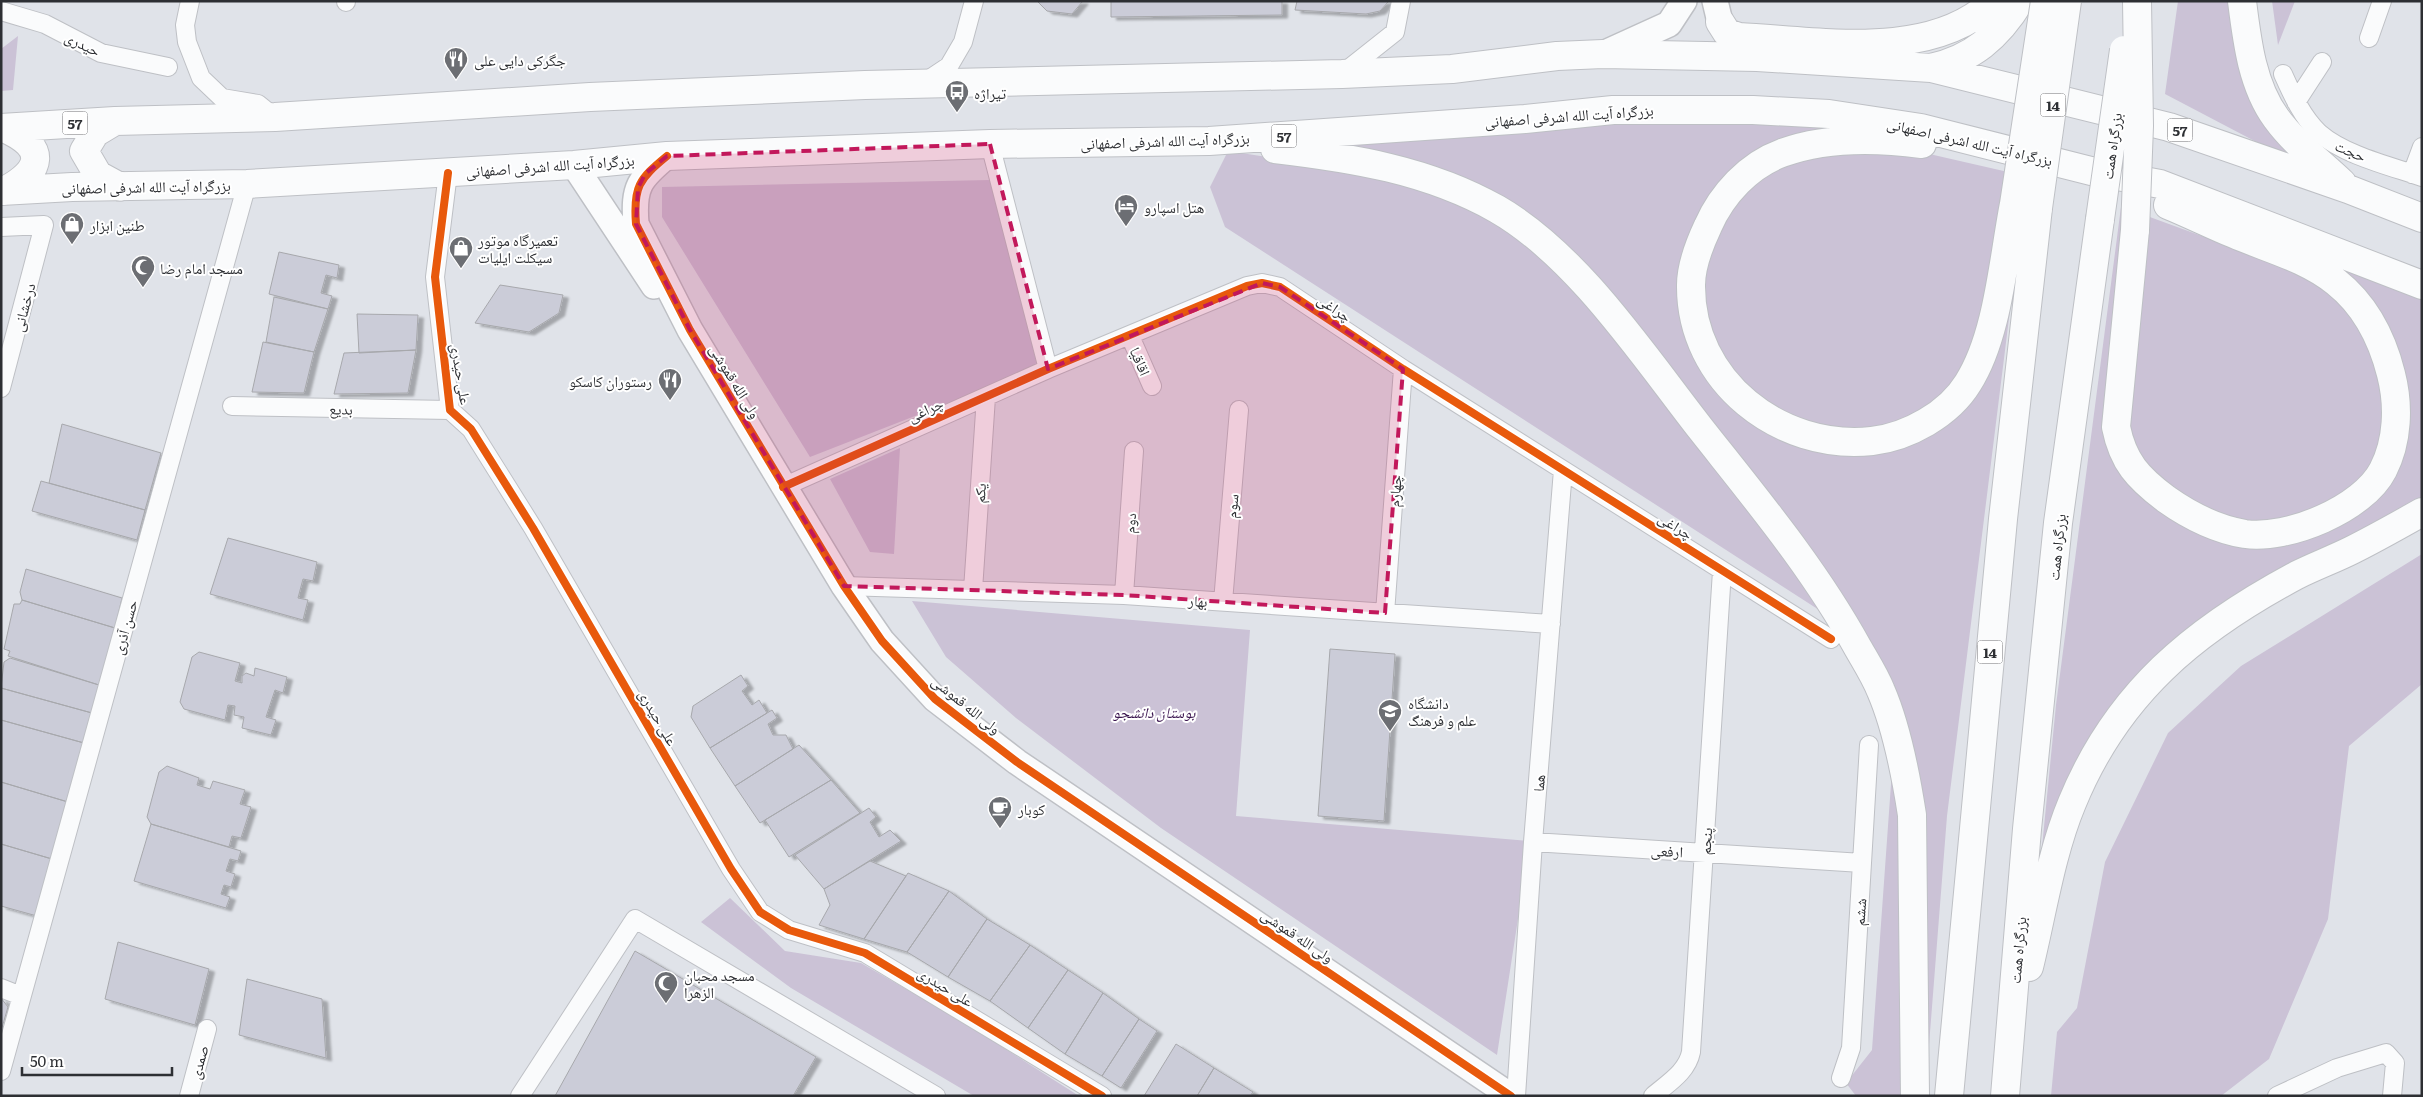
<svg xmlns="http://www.w3.org/2000/svg" width="2423" height="1097" viewBox="0 0 2423 1097" font-family="Literata,'Noto Naskh Arabic',serif">
	<style>
		.green { fill: #cbc2d6 }
		.building { fill: #cbccd8; stroke: #a7a8ac; filter: url(#shadow) }
		.lines { fill: none; stroke-linecap: round; stroke-linejoin: round }
		.street-casing { stroke: #bec0c5; stroke-width: 20 }
		.secondary-casing { stroke: #bec0c5; stroke-width: 28 }
		.highway-casing { stroke: #bec0c5; stroke-width: 30 }
		.street { stroke: #fafbfc; stroke-width: 18 }
		.secondary { stroke: #fafbfc; stroke-width: 25 }
		.highway { stroke: #fafbfc; stroke-width: 28 }
		.highway-bridge-casing { stroke: #bec0c5; stroke-width: 30; stroke-linecap: butt }
		.highway-bridge { stroke: #fafbfc; stroke-width: 28 }
		.cycleway-casing { stroke: #fff; stroke-width: 11 }
		.cycleway { stroke: #e8590c; stroke-width: 8 }
		.marked { fill: #c2185b; fill-opacity: 0.2; stroke: #c2185b; stroke-width: 4; stroke-dasharray: 10 6; stroke-linejoin: round }
		.labels { text-anchor: middle; dominant-baseline: central; stroke-width: 4; stroke-linejoin: round; paint-order: stroke }
		.shield { fill: #fff; stroke: #6c6d70; stroke-width: 1 }
		.shield-label { font-size: 14px; font-weight: bold; fill: #2d2f33 }
		.street-label { font-size: 15px; fill: #2d2f33; stroke: #fff }
		.poi-label { font-size: 15px; fill: #2d2f33; stroke: #fff; text-anchor: start }
		.park-label { font-size: 15px; font-style: italic; fill: #3b1650; stroke: #fff }
	</style>
	<defs>
		<filter id="shadow"><feDropShadow dx="5.5" dy="3" stdDeviation="1" flood-color="#0004"/></filter>
	</defs>
	<rect width="100%" height="100%" fill="#e0e3e9"/>
	<path class="green" d="M2178,1h57l71,163 -40,-17 -101,-53z
		M2272,1h23l-17,44z
		M18,36l-5,54 -12,1v-42z
		M2139,69l-33,360 94,102 158,-20 49,-108 -87,-142 102,30v209l-280,173 -106,235 20,-203z
		M1730,119l200,17 -195,31 -53,143 108,131 154,-18 77,-201 -74,594 -22,280 -23,-377 -339,-473 -251,-100 271,-24z
		M1228,151l189,29 116,63 44,42 253,332 -605,-390 -15,-40z
		M1832,152l93,1 83,19 -11,76 -24,106 -23,36 -31,23 -32,13 -33,5 -37,-3 -64,-31 -39,-53 -12,-40 1,-33 10,-34 37,-54 39,-21z
		M990,180l48,188 -228,89 -148,-240v-30z
		M2147,216l170,62 17,12 34,47 14,40 3,58 -17,37 -16,17 -50,26 -41,7 -37,-4 -55,-29 -41,-46z
		M900,448l-6,106 -24,-2 -40,-73z
		M2422,554v130l-73,62 -21,173 -59,140 -48,37h-170l6,-64 20,-24 28,-146 63,-129 73,-67z
		M912,601l338,29 -14,186 294,25 -33,214 -336,-227 -145,-110 -70,-61z
		M1892,770l7,38 4,288h-47l-10,-13 26,-33z
		M730,898l55,53 76,12 102,59 116,74h-105l-183,-108 -90,-66z"/>
	<path class="building" d="M1037,1h46l-11,13 -25,-3z
		M1111,1h171v14l-171,2z
		M1297,1h92l-9,10 -14,3 -71,-4z
		M279,252l60,13 -2,13 -11,-3 -5,18 11,3 -4,13 -59,-15z
		M500,285l63,10 -4,18 -30,19 -54,-9z
		M274,297l54,12 -14,43 -48,-10z
		M357,314l61,1 -2,35 -57,3z
		M263,342l51,10 -10,41 -52,-1z
		M416,350l-8,43 -74,1 10,-41z
		M62,424l99,29 -16,57 -96,-27z
		M41,481l104,29 -8,30 -105,-29z
		M228,538l89,24 -4,19 -10,-2 -5,19 10,2 -5,20 -93,-26z
		M26,569l96,29 -7,30 -93,-28 -2,-8z
		M22,600l93,28 -16,57 -91,-29 2,-5 -6,-2 10,-45h6z
		M1330,649l65,5 -11,167 -66,-5z
		M199,652l41,11 -5,18 7,2v-7l4,-3 8,3 1,-8 32,9 -4,16 -8,-3 -9,27 10,3 -5,15 -29,-7 2,-11 -10,-2 1,-9 -7,-1 -3,15 -41,-11 -4,-7 12,-45z
		M10,658l89,27 -7,28 -91,-25 3,-26z
		M741,675l7,11 -6,5 10,14 7,-5 8,13 -57,35 -19,-31 2,-11z
		M1,688l91,25 -8,30 -83,-23z
		M772,710l5,8 -9,6 5,11h13l7,14 -58,37 -25,-38z
		M1,720l83,23 -16,59 -67,-20z
		M799,745l32,35 -71,43 -25,-37z
		M167,766l32,12 -2,7 13,4 3,-8 32,9 -5,14 11,3 -10,31 -9,-2 -3,11 -78,-23 -4,-7 12,-45z
		M831,780l29,33 -71,44 -24,-37z
		M1,782l67,20 -16,57 -51,-15z
		M869,808l7,9 -6,5 9,15 11,-7 11,11 -77,48 -29,-34z
		M151,824l90,27 -3,10 -8,-2 -4,12 9,3 -4,13 -7,-2 -3,9 9,3 -4,11 -92,-27z
		M1,844l51,15 -15,57 -36,-10z
		M870,861l36,15 -42,63 -45,-14 11,-20 -6,-16z
		M908,873l41,18 -42,61 -43,-13z
		M949,891l38,28 -39,58 -41,-25z
		M987,919l43,26 -40,56 -42,-24z
		M118,942l91,27 -14,56 -90,-26z
		M1030,945l38,25 -40,58 -38,-27z
		M635,951l181,106 -23,39h-238z
		M1068,970l35,23 -38,61 -37,-26z
		M247,979l75,20 4,59 -87,-23z
		M1103,993l36,26 -37,57 -37,-22z
		M1,998l7,9 -7,24z
		M1139,1019l18,12 -36,57 -19,-12z
		M1176,1044l38,24 -17,28h-53z
		M1214,1068l39,24 -3,4h-53z"/>
	<g class="lines">
		<g class="street-casing">
			<path id="street" d="M190,1l-5,24 2,17 14,36 21,20 36,6 16,13
				M346,2v-1
				M1,11l44,13 56,29 67,14
				M2369,38l13,-37
				M1342,74l53,-42 6,-31
				M2283,74c9,20 19,43 36,59 25,22 71,33 103,44
				M925,82l24,-16 14,-24 11,-41
				M2296,102l26,-40
				M990,144l58,225
				M448,173l-13,104 15,133 21,19 62,99 198,341 29,43 29,18 76,23 237,143
				M2412,174l10,-27
				M1,227l43,-2 -43,163
				M1130,336l22,50
				M232,406l218,4
				M783,487l265,-118 199,-83 15,-3 18,4 123,82 428,270
				M844,586l280,9 427,29
				M973,590l13,-193
				M1124,595l10,-144
				M1223,602l16,-192
				M1385,613l18,-244
				M1533,842l329,21
				M1,988l20,8
				M1,1071l246,-887
				M1841,1078l10,-30 18,-303
				M189,1096l18,-67
				M520,1096l115,-177 301,177
				M1516,1096l17,-254 30,-372
				M1653,1096c15,-13 34,-24 38,-44l31,-481
				M2277,1096l60,-28 49,-15 9,10 -3,33"/>
		</g>
		<g class="secondary-casing">
			<path id="secondary" d="M1715,1l5,21
				M1603,54l66,-30 15,-23
				M667,156c-28,23 -34,31 -31,68l54,106 154,256 38,55 53,58 82,63 494,334
				M574,165l80,121"/>
		</g>
		<g class="highway-casing">
			<path id="highway" d="M2242,1c5,40 10,84 34,117 18,25 44,44 66,65
				M1720,22l7,11 12,4c80,4 192,25 255,-36
				M1931,68c41,-9 67,-31 89,-67
				M115,121l-20,12 -11,18 14,24 22,12
				M1,128l114,-7 160,-4 315,-20 275,-12 477,-11 110,-5 105,-13 46,-2 154,3 174,11 238,59 179,62 74,29
				M1922,144c-45,-6 -97,-7 -140,9 -33,12 -60,41 -74,73 -8,17 -17,39 -17,59 -1,96 89,166 181,156 36,-4 77,-27 96,-58 30,-47 35,-123 46,-179
				M1275,149c77,9 153,21 222,60 80,46 146,146 203,219 56,71 114,140 158,220 8,14 17,28 23,43 16,37 25,85 31,124l3,281
				M1,191l71,-4 175,-3 327,-19 93,-9 323,-12 219,-3 316,-22 88,-9h140l76,4 92,14 170,43 69,13 262,101
				M4,191c39,-20 44,-44 0,-63
				M2135,230l-19,197c7,35 22,51 50,72 24,17 49,30 79,35 43,6 118,-25 138,-64 15,-29 16,-65 8,-96 -9,-36 -26,-69 -55,-92 -30,-24 -67,-33 -102,-48 -22,-9 -44,-20 -66,-29
				M2029,967c13,-53 22,-114 43,-164 45,-110 122,-173 225,-228 18,-9 37,-16 55,-25 24,-12 47,-25 70,-38
				M1949,1096l54,-577 35,-311
				M2005,1096l22,-267 31,-306 42,-304"/>
		</g>
		<use href="#street" class="street"/>
		<use href="#secondary" class="secondary"/>
		<use href="#highway" class="highway"/>
		<g class="highway-bridge-casing">
			<path id="highway-bridge" d="M2014,204l31,-203
				M2038,208l29,-207
				M2100,219l24,-169
				M2135,230l4,-104 -2,-125"/>
		</g>
		<use href="#highway-bridge" class="highway-bridge"/>
		<g class="cycleway-casing">
			<path id="cycleway" d="M667,156c-28,23 -34,31 -31,68l54,106 154,256 38,55 53,58 82,63 494,334
				M448,173l-13,104 15,133 21,19 62,99 198,341 29,43 29,18 76,23 237,143
				M783,487l265,-118 199,-83 15,-3 18,4 123,82 428,270"/>
		</g>
		<use href="#cycleway" class="cycleway"/>
	</g>
	<path class="marked" d="M990,144l58,225 214,-86 18,4 123,82 -18,244 -261,-18 -280,-9 -154,-256 -54,-106 2,-36 7,-14 22,-18z"/>
	<defs>
		<g id="restaurant-pin" transform="scale(1.25)"><path d="M0 17L-7.5 6A9.5 9.5 0 1 1 7.5 6Z" fill="#6c6e73" stroke="#fff"/><path d="M-5-6h1v4h1v-4h1v4h1v-4h1v5L-1.5 .5V6h-2V.5L-5-1ZM5-6V6H3V1.5H1.5Q1.5-4 5-6Z" fill="#fff"/></g>
		<g id="bus-pin" transform="scale(1.25)"><path d="M0 17L-7.5 6A9.5 9.5 0 1 1 7.5 6Z" fill="#6c6e73" stroke="#fff"/><path d="M-5-6H5V4H4V6H2V4H-2V6H-4V4H-5ZM-3.5-4V0h7V-4ZM-3.5 1.2v1.5H-2V1.2ZM2 1.2v1.5H3.5V1.2Z" fill="#fff"/></g>
		<g id="hotel-pin" transform="scale(1.25)"><path d="M0 17L-7.5 6A9.5 9.5 0 1 1 7.5 6Z" fill="#6c6e73" stroke="#fff"/><path d="M-6-4.5h1.5V1H6V5H4.5V3h-9V5H-6ZM-4 0a1.8 1.8 0 1 1 3.6 0ZM.5 0V-2.5h3Q6-2.5 6 0Z" fill="#fff"/></g>
		<g id="shop-pin" transform="scale(1.25)"><path d="M0 17L-7.5 6A9.5 9.5 0 1 1 7.5 6Z" fill="#6c6e73" stroke="#fff"/><path d="M-5-2.5h2.3a2.7 3.5 0 0 1 5.4 0H5L5.5 6h-11ZM-1.5-2.5h3a1.5 2.3 0 0 0-3 0Z" fill="#fff"/></g>
		<g id="mosque-pin" transform="scale(1.25)"><path d="M0 17L-7.5 6A9.5 9.5 0 1 1 7.5 6Z" fill="#6c6e73" stroke="#fff"/><path d="M3.5-4.9A6 6 0 1 0 3.5 4.9A5 5 0 1 1 3.5-4.9Z" fill="#fff"/></g>
		<g id="university-pin" transform="scale(1.25)"><path d="M0 17L-7.5 6A9.5 9.5 0 1 1 7.5 6Z" fill="#6c6e73" stroke="#fff"/><path d="M0-5L7-2L0 1L-7-2ZM-4 1L0 2.5L4 1V4Q0 6-4 4Z" fill="#fff"/></g>
		<g id="cafe-pin" transform="scale(1.25)"><path d="M0 17L-7.5 6A9.5 9.5 0 1 1 7.5 6Z" fill="#6c6e73" stroke="#fff"/><path d="M-5.5-4.5H6V0H3Q3 3.5 0 3.5H-2.5Q-5.5 3.5-5.5 0ZM3-3.2v2h1.7v-2ZM-6 4.5H4V6H-6Z" fill="#fff"/></g>
	</defs>
	<g fill-rule="evenodd">
		<use href="#restaurant-pin" x="456" y="59"/>
		<use href="#bus-pin" x="957" y="92"/>
		<use href="#hotel-pin" x="1126" y="206"/>
		<use href="#shop-pin" x="72" y="224"/>
		<use href="#shop-pin" x="461" y="248"/>
		<use href="#mosque-pin" x="143" y="267"/>
		<use href="#restaurant-pin" x="670" y="380"/>
		<use href="#university-pin" x="1390" y="711"/>
		<use href="#cafe-pin" x="1000" y="808"/>
		<use href="#mosque-pin" x="666" y="983"/>
	</g>
	<g class="labels">
		<g class="shield">
			<rect x="2040.5" y="93.5" width="25" height="23" rx="4"/>
			<rect x="62.5" y="111.5" width="25" height="23" rx="4"/>
			<rect x="2167.5" y="118.5" width="25" height="23" rx="4"/>
			<rect x="1271.5" y="124.5" width="25" height="23" rx="4"/>
			<rect x="1977.5" y="640.5" width="25" height="23" rx="4"/>
		</g>
		<g class="shield-label">
			<text x="2053" y="105">14</text>
			<text x="75" y="123">57</text>
			<text x="2180" y="130">57</text>
			<text x="1284" y="136">57</text>
			<text x="1990" y="652">14</text>
		</g>
		<g class="street-label">
			<text transform="translate(83 43) rotate(26)">حیدری</text>
			<text transform="translate(1569 115) rotate(-4)">بزرگراه آیت الله اشرفی اصفهانی</text>
			<text transform="translate(1165 140) rotate(-2)">بزرگراه آیت الله اشرفی اصفهانی</text>
			<text transform="translate(1970 141) rotate(13)">بزرگراه آیت الله اشرفی اصفهانی</text>
			<text transform="translate(2111 146) rotate(-82)">بزرگراه همت</text>
			<text transform="translate(2351 150) rotate(23)">حجت</text>
			<text transform="translate(550 165) rotate(-4)">بزرگراه آیت الله اشرفی اصفهانی</text>
			<text transform="translate(146 186) rotate(-1)">بزرگراه آیت الله اشرفی اصفهانی</text>
			<text transform="translate(23 307) rotate(-75)">درخشانی</text>
			<text transform="translate(1335 307) rotate(34)">چراغی</text>
			<text transform="translate(1141 361) rotate(66)">اقاقیا</text>
			<text transform="translate(462 374) rotate(81)">علی حیدری</text>
			<text transform="translate(736 381) rotate(59)">ولی الله قموشی</text>
			<text transform="translate(341 408) rotate(1)">بدیع</text>
			<text transform="translate(925 409) rotate(-24)">چراغی</text>
			<text transform="translate(1394 491) rotate(-86)">چهارم</text>
			<text transform="translate(979 493) rotate(-86)">یکم</text>
			<text transform="translate(1231 506) rotate(-85)">سوم</text>
			<text transform="translate(1129 523) rotate(-86)">دوم</text>
			<text transform="translate(1676 525) rotate(32)">چراغی</text>
			<text transform="translate(2056 547) rotate(-84)">بزرگراه همت</text>
			<text transform="translate(1198 600) rotate(4)">بهار</text>
			<text transform="translate(124 627) rotate(-74)">حسن آذری</text>
			<text transform="translate(967 704) rotate(39)">ولی الله قموشی</text>
			<text transform="translate(659 717) rotate(60)">علی حیدری</text>
			<text transform="translate(1538 783) rotate(-85)">هما</text>
			<text transform="translate(1705 841) rotate(-86)">پنجم</text>
			<text transform="translate(1667 850) rotate(3)">ارفعی</text>
			<text transform="translate(1859 912) rotate(-86)">ششم</text>
			<text transform="translate(1298 935) rotate(34)">ولی الله قموشی</text>
			<text transform="translate(2017 950) rotate(-85)">بزرگراه همت</text>
			<text transform="translate(946 986) rotate(31)">علی حیدری</text>
			<text transform="translate(198 1062) rotate(-75)">صمدی</text>
		</g>
		<g class="poi-label">
			<text x="474" y="59">جگرکی دایی علی</text>
			<text x="974" y="92">تیراژه</text>
			<text x="1144" y="206">هتل اسپارو</text>
			<text x="90" y="224">طنین ابزار</text>
			<text x="478" y="239">تعمیرگاه موتور<tspan x="478" dy="17">سیکلت ایلیات</tspan></text>
			<text x="160" y="267">مسجد امام رضا</text>
			<text x="652" y="380" text-anchor="end">رستوران کاسکو</text>
			<text x="1408" y="702">دانشگاه<tspan x="1408" dy="17">علم و فرهنگ</tspan></text>
			<text x="1018" y="808">کوبار</text>
			<text x="684" y="974">مسجد محبان<tspan x="684" dy="17">الزهرا</tspan></text>
		</g>
		<g class="park-label">
			<text x="1154" y="711">بوستان دانشجو</text>
		</g>
	</g>
	<rect width="2423" height="1097" fill="none" stroke="#2d2f33" stroke-width="5"/>
	<path d="M22 1067v8h150v-8" fill="none" stroke="#2d2f33" stroke-width="2.5"/>
	<text x="30" y="1067" font-size="15" fill="#2d2f33" stroke="#ffffff" stroke-width="4" paint-order="stroke">50 m</text>
</svg>
